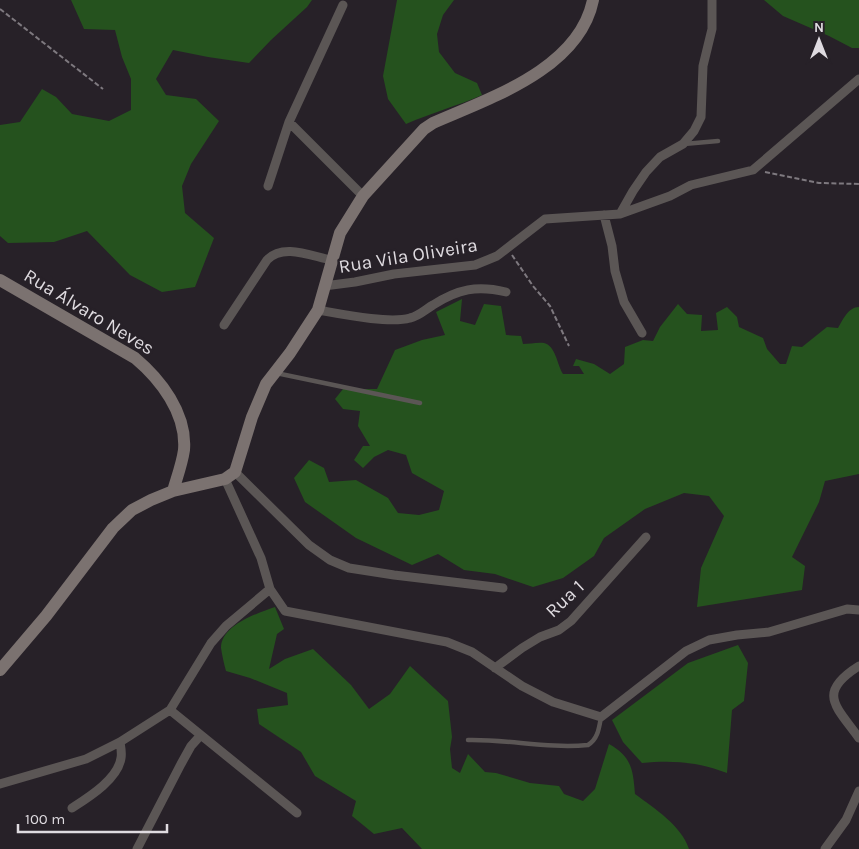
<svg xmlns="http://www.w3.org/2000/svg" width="859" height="849" viewBox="0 0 859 849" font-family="Karla,sans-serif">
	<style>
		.green { fill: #25521e }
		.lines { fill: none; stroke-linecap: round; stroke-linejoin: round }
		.path { stroke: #7e797f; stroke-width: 2; stroke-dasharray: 5 2.5; stroke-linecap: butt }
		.lane { stroke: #5b5655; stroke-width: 4.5 }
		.street { stroke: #5b5655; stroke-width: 9 }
		.secondary { stroke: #7b7270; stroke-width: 12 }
		.labels { text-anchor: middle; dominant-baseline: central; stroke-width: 5; stroke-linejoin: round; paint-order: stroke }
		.street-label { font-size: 19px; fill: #dfdbe0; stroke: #272128 }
	</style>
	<rect width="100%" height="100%" fill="#272128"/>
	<path class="green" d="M71,0h241l-5,7 -36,33 -22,23 -41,-6 -35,-7 -17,29 10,16 30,4 23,22 -28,43 -9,22 3,27 29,25 -19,49 -33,5 -32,-17 -43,-44 -33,11 -46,1 -8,-7v-111l20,-3 22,-33 14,8 16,17 37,7 22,-11v-31l-9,-22 -7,-27 -31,-1z
		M397,0h57l-11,15 -6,19 2,18 16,21 22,10 5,12c-25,11 -51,18 -76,29l-18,-25 -5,-23z
		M764,0h95v48h-7l-23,-12 -46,-20z
		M462,299l-2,22 15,4 9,-21 17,2 5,29 15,1 2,8c6,0 15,-2 21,-1 12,3 13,22 19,31h21l-5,-8h-6l3,-7 18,5 16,10 14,-10 1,-17 18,-7 10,1 7,-14 18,-23 9,10 15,1 -1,16 17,-1 -2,-17 11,-6 10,10 2,10 24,11 4,11 13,15h6l6,-18 10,1 25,-20 11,1c5,-8 10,-21 21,-21v167l-34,7 -6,21 -27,55 13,9 -3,24 -105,17 4,-39 23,-52 -15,-20 -25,-3 -39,16 -41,29 -10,18 -31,22 -30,9 -38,-13 -31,-4 -26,-16 -26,11 -56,-27 -51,-36 -11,-24 15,-18 15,8 5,14 27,-2 32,18 10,15 21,2 20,-5 5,-19 -32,-18 -6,-18 -18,-5 -14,7 -11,11 -9,-8 9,-14h7l-12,-20 2,-15 -17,-2 -8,-10 8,-10h34l18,-39 27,-10 23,-5 -9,-23z
		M275,607l9,22 -7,5 -8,35 16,-10 28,-10 38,36 18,24 21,-15 20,-28 38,35 4,36 -2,12 2,19 8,5 8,-19 17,18 11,1 34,10 29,3 5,8 19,7 12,-12 14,-45c23,13 24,26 26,50 20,15 46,31 54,55h-267l-20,-21 -28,6 -22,-18 4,-15 -41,-25 -14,-24 -42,-28 -2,-15 31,-4 -1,-12 -37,-15 -24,-7c-2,-7 -4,-16 -5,-23 0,-23 37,-35 54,-41z
		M738,645l10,18 -4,38 -12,9 -5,63c-29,-11 -54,-13 -85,-10l-19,-21 -11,-22 76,-57z"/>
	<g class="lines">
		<path class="path" d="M0,9l103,80
			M765,172l54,11 40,1
			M512,255l21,31 17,20 19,40"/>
		<path class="lane" d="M684,144l34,-3
			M276,373l144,30
			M468,740c40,-1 80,9 120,5 10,-6 11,-17 13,-28"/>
		<path class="street" d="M289,122l74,74
			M268,186l21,-64 54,-117
			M620,214l13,-23 13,-19 14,-15 23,-13 11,-13 7,-14 2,-51 9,-37v-29
			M604,215l8,31 3,25 9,31 18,31
			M324,286l31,-4 39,-8 81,-9 22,-9 48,-37 75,-5 50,-18 21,-11 62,-15 106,-91
			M318,310c23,4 71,14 92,8 9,-2 16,-9 23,-13 25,-16 44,-20 73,-13
			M224,325l43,-65c16,-17 44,-4 64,0
			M235,472l74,73 21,15 19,8 45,7 109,13
			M225,479l36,79 9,31 15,22 162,31 25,10 50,34 31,16 48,15 85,-66 23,-11 28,-5 32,-3 78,-23 12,1
			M859,666c-43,27 -23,40 0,72
			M495,668l27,-20 18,-11 19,-7 12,-9 75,-84
			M170,710l127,103
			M0,784l86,-25 34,-17 50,-32 41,-67 15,-17 44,-37
			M72,808c17,-11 46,-29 49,-50 1,-5 0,-10 -1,-16
			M137,849l44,-85 10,-18 9,-10
			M825,849l21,-29 13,-29"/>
		<path class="secondary" d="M0,280l135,78c25,21 52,55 49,92 -2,14 -7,27 -11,41
			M0,670l46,-54 67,-88 19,-18 19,-10 22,-9 52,-12 10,-7 17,-55 14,-33 24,-31 28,-43 22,-77 23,-37 61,-67 9,-6c57,-25 146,-54 160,-123"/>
	</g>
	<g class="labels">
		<g class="street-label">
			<text transform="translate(408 256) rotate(-9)">Rua Vila Oliveira</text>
			<text transform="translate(89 312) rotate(31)">Rua Álvaro Neves</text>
			<text transform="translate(565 599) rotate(-43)">Rua 1</text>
		</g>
	</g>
	<g transform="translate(819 40)" stroke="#272128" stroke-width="4" paint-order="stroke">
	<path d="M0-4L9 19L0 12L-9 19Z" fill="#dfdbe0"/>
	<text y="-8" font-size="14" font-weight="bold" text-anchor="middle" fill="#dfdbe0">N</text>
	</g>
	<path d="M18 824v8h149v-8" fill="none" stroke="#dfdbe0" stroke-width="2.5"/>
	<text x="25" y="824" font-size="15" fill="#dfdbe0" stroke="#272128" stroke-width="4" paint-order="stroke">100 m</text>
</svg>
